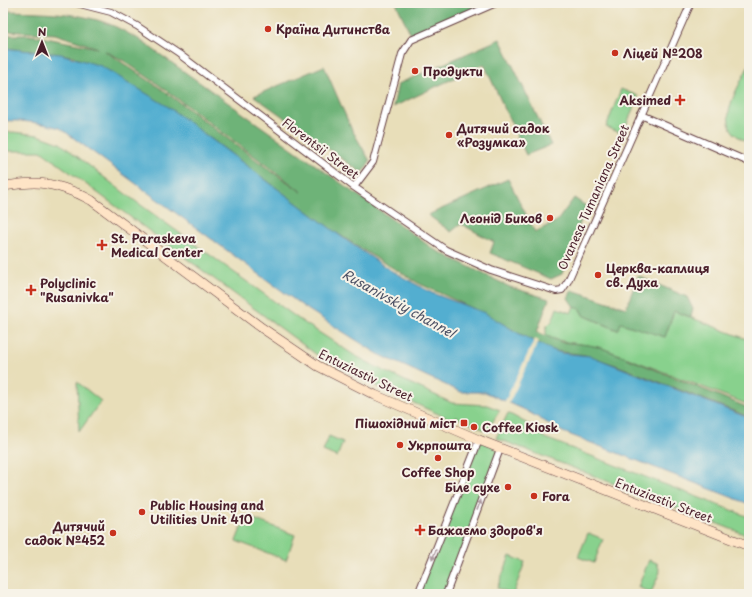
<svg xmlns="http://www.w3.org/2000/svg" width="752" height="597" viewBox="0 0 752 597" font-family="'Playpen Sans',sans-serif">
	<style>
		.green { fill: #88d18d; stroke: #69785c }
		.forest { fill: #6eb378; stroke: #5c6952; fill-rule: evenodd }
		.water { fill: #52aed0; stroke: #4e667e }
		.pier { fill: #e8deb9 }
		.lines { fill: none; stroke-linecap: round; stroke-linejoin: round }
		.street-casing { stroke: #623c40; stroke-width: 8 }
		.secondary-casing { stroke: #623c40; stroke-width: 10 }
		.street { stroke: #fff; stroke-width: 6 }
		.secondary { stroke: #fee4c6; stroke-width: 9 }
		.oneway { fill: #ae9aa0 }
		.poi-dot { fill: #c8321e; stroke: #f7f3e8; stroke-width: 1.5 }
		.labels { text-anchor: middle; dominant-baseline: central; stroke-width: 4; stroke-linejoin: round; paint-order: stroke }
		.poi-label { font-size: 12px; font-weight: bold; fill: #4a1f2b; stroke: #f7f3e8; text-anchor: start }
		.street-label { font-size: 12px; fill: #4a1f2b; stroke: #f7f3e8 }
		.water-label { font-size: 13px; font-style: italic; fill: #4d5165; stroke: #f7f3e8 }
	</style>
	<rect width="100%" height="100%" fill="#f7f3e8"/>
	<filter id="ink" filterUnits="userSpaceOnUse"><feTurbulence type="fractalNoise" baseFrequency=".025" numOctaves="2"/><feDisplacementMap in="SourceGraphic" scale="8" xChannelSelector="R" yChannelSelector="G"/><feConvolveMatrix kernelMatrix="1 2 1 2 8 2 1 2 1" color-interpolation-filters="sRGB"/></filter>
	<filter id="wash" filterUnits="userSpaceOnUse"><feTurbulence type="fractalNoise" baseFrequency=".012" numOctaves="4" result="noise"/><feDisplacementMap in="SourceGraphic" scale="16" xChannelSelector="R" yChannelSelector="G"/><feGaussianBlur stdDeviation="0.9" result="paint"/><feColorMatrix in="noise" values="0 0 0 0 0 0 0 0 0 0 0 0 0 0 0 0 0 1.4 0 .05"/><feComposite in="paint" operator="in"/></filter>
	<g filter="url(#wash)">
		<rect width="100%" height="100%" fill="#e8deb9"/>
		<path class="green" d="M749,65v77c-40,-13 -11,-53 0,-77z
			M621,89l17,7 -15,38 -17,-7z
			M13,132l25,3 22,8 67,52 173,125 54,35 30,16 68,32 35,2 13,5 -13,21 -31,-14 -2,4c-47,-21 -93,-41 -137,-66l-276,-204h-38v-18z
			M574,298l9,17 34,15 4,-7 44,14 9,-26 75,29v65l-147,-57c-20,-5 -37,-4 -56,-12v-9l6,-6 5,-13 14,5 3,-7z
			M77,382l24,19 -22,31z
			M508,413l20,11 17,14 204,79v19l-253,-98z
			M329,436l14,6 -6,15 -14,-6z
			M479,440l21,9 -54,145h-28z
			M246,516l49,19 -9,25 -50,-19z
			M588,533l15,6 -9,24 -16,-6z
			M510,556l15,6 -12,32 -16,-6z
			M649,560l8,3 3,9 -9,21 -13,-6z"/>
		<path class="forest" d="M396,3h90l-74,34z
			M3,11c36,1 79,0 113,16 7,3 14,8 21,11l298,212 75,37 39,12 -12,33 24,10 28,3 13,3 147,60v9l-133,-52 -31,-10 -30,-4 -35,-17 -48,-26 -54,-25 -47,-28 -39,-25 -130,-98 -129,-76 -70,-8v-13h27l68,13 -43,-14 -52,-3zM105,51l19,10 35,24 143,107 -31,-21 -111,-83z
			M500,39l51,106 -25,10 -42,-91 -91,43 5,-23z
			M324,66l27,62 19,33 -8,12 -108,-77z
			M508,179l27,53 22,-11 17,-23 12,8 -24,68 -11,5 -61,-26 4,-11 -33,-18 -10,8 -23,-17z
			M638,276l49,21 6,12 -2,8 -17,-6 -9,26 -44,-14 -3,7 -35,-15 -3,-6 -6,-2 -6,-9 4,-8 54,18z"/>
		<path class="water" d="M3,48l58,6 40,12 66,40 179,134 44,30 42,23 53,20 33,20 32,16 11,4 30,3 158,62v86l-186,-72 -38,-22 -40,-18h-24l-83,-38 -74,-47 -244,-179c-19,-5 -37,-8 -57,-7z"/>
		<path class="pier" d="M535,339l4,2 -31,64 -4,-2z"/>
	</g>
	<g filter="url(#ink)">
		<g class="lines">
			<g class="street-casing">
				<path id="street" d="M3,3h1
					M76,3l35,9 26,14 42,28 175,133 92,63 45,20 65,21 6,-1 6,-9 123,-278
					M641,115l108,47
					M354,187l19,-25 29,-108 9,-14 85,-37
					M418,594l61,-154
					M446,594l54,-145"/>
			</g>
			<g class="secondary-casing">
				<path id="secondary" d="M3,186c10,-1 21,-3 31,-3 19,0 41,8 57,17l171,128 56,38 57,29 104,45 270,106"/>
			</g>
			<use href="#street" class="street"/>
			<use href="#secondary" class="secondary"/>
		</g>
		<defs><path id="oneway-solid" d="M-6-.8H1V-3.2L6.5 0L1 3.2V.8H-6Z"/></defs>
		<g class="oneway">
			<use href="#oneway-solid" transform="translate(479 505) rotate(-70)"/>
			<use href="#oneway-solid" transform="translate(434 555) rotate(111)"/>
		</g>
	</g>
	<g class="poi-dot">
		<circle cx="268" cy="29" r="4"/>
		<circle cx="615" cy="53" r="4"/>
		<circle cx="415" cy="71" r="4"/>
		<path d="M678 94h4v4h4v4h-4v4h-4v-4h-4v-4h4z"/>
		<circle cx="449" cy="135" r="4"/>
		<circle cx="550" cy="218" r="4"/>
		<path d="M100 239h4v4h4v4h-4v4h-4v-4h-4v-4h4z"/>
		<circle cx="598" cy="275" r="4"/>
		<path d="M29 284h4v4h4v4h-4v4h-4v-4h-4v-4h4z"/>
		<rect x="460" y="419" width="8" height="8" rx="2"/>
		<circle cx="474" cy="427" r="4"/>
		<circle cx="400" cy="445" r="4"/>
		<circle cx="438" cy="458" r="4"/>
		<circle cx="508" cy="487" r="4"/>
		<circle cx="534" cy="496" r="4"/>
		<circle cx="142" cy="512" r="4"/>
		<path d="M418 524h4v4h4v4h-4v4h-4v-4h-4v-4h4z"/>
		<circle cx="113" cy="533" r="4"/>
	</g>
	<g class="labels">
		<g class="poi-label">
			<text x="276" y="29">Країна Дитинства</text>
			<text x="623" y="53">Ліцей №208</text>
			<text x="423" y="71">Продукти</text>
			<text x="671" y="100" text-anchor="end">Aksimed</text>
			<text x="457" y="128">Дитячий садок<tspan x="457" dy="14">«Розумка»</tspan></text>
			<text x="542" y="218" text-anchor="end">Леонід Биков</text>
			<text x="111" y="238">St. Paraskeva<tspan x="111" dy="14">Medical Center</tspan></text>
			<text x="606" y="268">Церква-каплиця<tspan x="606" dy="14">св. Духа</tspan></text>
			<text x="40" y="283">Polyclinic<tspan x="40" dy="14">"Rusanivka"</tspan></text>
			<text x="456" y="423" text-anchor="end">Пішохідний міст</text>
			<text x="482" y="427">Coffee Kiosk</text>
			<text x="408" y="445">Укрпошта</text>
			<text x="438" y="472" text-anchor="middle">Coffee Shop</text>
			<text x="500" y="487" text-anchor="end">Біле сухе</text>
			<text x="542" y="496">Fora</text>
			<text x="150" y="505">Public Housing and<tspan x="150" dy="14">Utilities Unit 410</tspan></text>
			<text x="105" y="526" text-anchor="end">Дитячий<tspan x="105" dy="14">садок №452</tspan></text>
			<text x="428" y="530">Бажаємо здоров'я</text>
		</g>
		<g class="street-label">
			<text transform="translate(321 148) rotate(37)">Florentsii Street</text>
			<text transform="translate(593 197) rotate(-66)">Ovanesa Tumaniana Street</text>
			<text transform="translate(366 375) rotate(26)">Entuziastiv Street</text>
			<text transform="translate(664 500) rotate(21)">Entuziastiv Street</text>
		</g>
		<g class="water-label">
			<text transform="translate(399 303) rotate(29)">Rusanivskiy channel</text>
		</g>
	</g>
	<rect width="752" height="597" fill="none" stroke="#f7f3e8" stroke-width="16"/>
	<g transform="translate(42 42)" stroke="#f7f3e8" stroke-width="3" paint-order="stroke">
	<path d="M0-3L7 15L0 10L-7 15Z" fill="#4a1f2b"/>
	<text y="-6" font-size="11" font-weight="bold" text-anchor="middle" fill="#4a1f2b">N</text>
	</g>
</svg>
